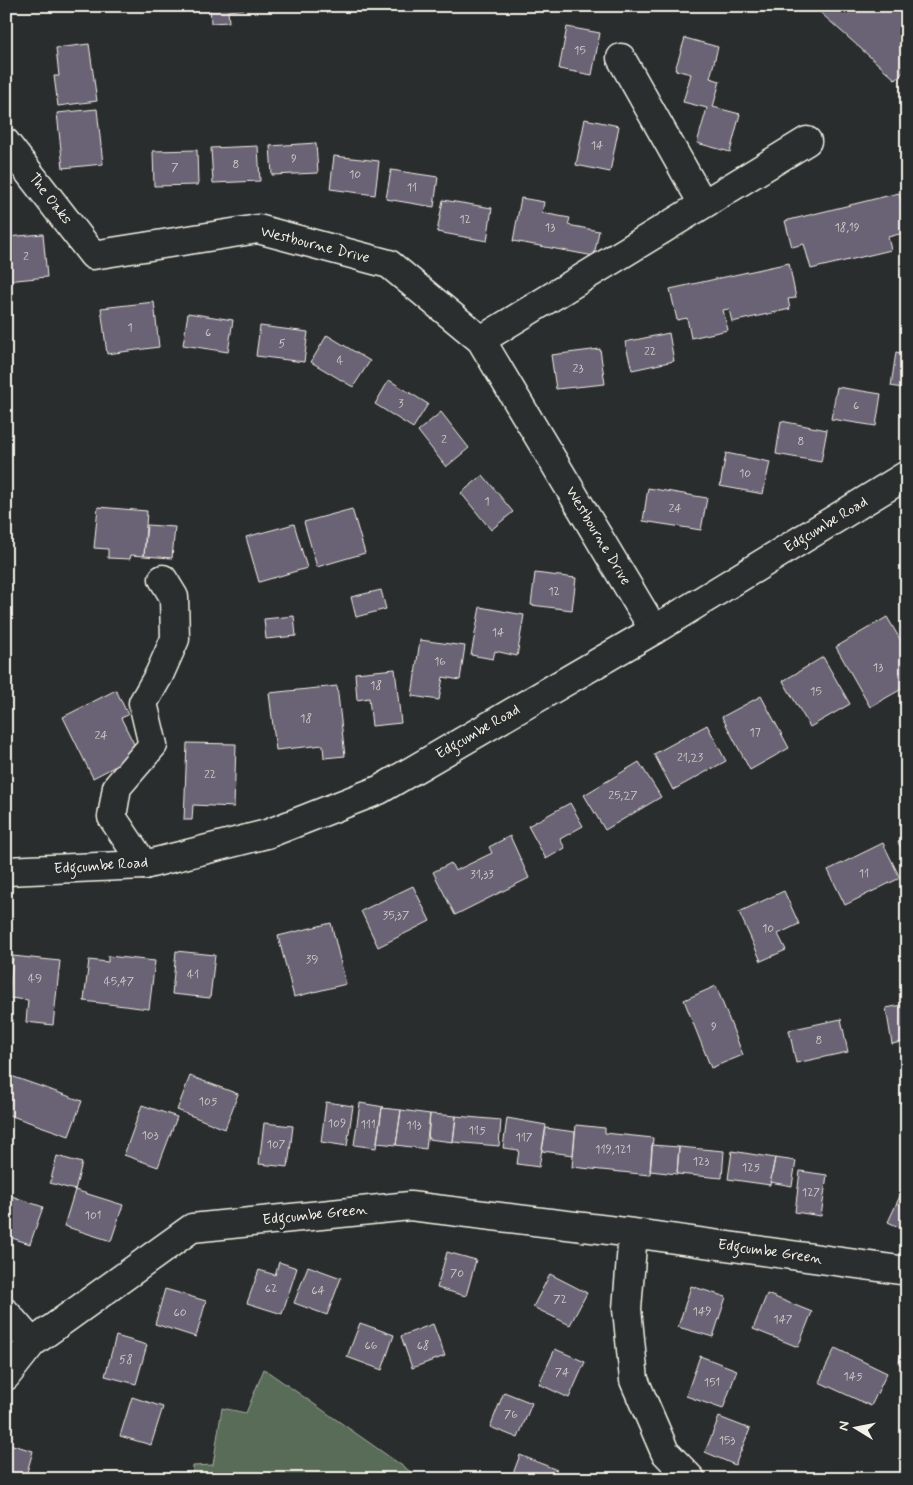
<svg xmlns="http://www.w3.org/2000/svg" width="913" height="1485" viewBox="0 0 913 1485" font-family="Mynerve,sans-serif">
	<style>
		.green { fill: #586c58; stroke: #a6aea0 }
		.building { fill: #6a6374; stroke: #f4f1e8 }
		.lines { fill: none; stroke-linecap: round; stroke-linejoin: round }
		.minor-casing { stroke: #f4f1e8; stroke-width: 31 }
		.major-casing { stroke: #f4f1e8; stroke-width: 31 }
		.minor { stroke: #2a2d2e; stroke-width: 28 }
		.major { stroke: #2a2d2e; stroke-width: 28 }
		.labels { text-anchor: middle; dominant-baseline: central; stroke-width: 5; stroke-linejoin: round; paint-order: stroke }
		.number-label { font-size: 12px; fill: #d2cecb }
		.street-label { font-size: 15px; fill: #f4f1e8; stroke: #2a2d2e }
	</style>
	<rect width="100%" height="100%" fill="#2a2d2e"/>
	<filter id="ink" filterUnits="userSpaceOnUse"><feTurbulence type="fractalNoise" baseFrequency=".02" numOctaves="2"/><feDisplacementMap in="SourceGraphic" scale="10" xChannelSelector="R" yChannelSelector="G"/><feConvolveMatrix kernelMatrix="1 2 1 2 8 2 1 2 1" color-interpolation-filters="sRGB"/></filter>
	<g filter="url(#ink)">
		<path class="green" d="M264,1369l157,110h-229l1,-13 20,-1 9,-57 24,5z"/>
		<path class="building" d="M210,6h46v2l-28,3 1,11 -18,1z
			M813,6h94v62l-11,12z
			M567,27l33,6 -8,42 -33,-6z
			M685,38l33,9 -8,31 10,3 -7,26 27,7 -10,38 -33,-9 10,-35 -24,-6 8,-28 -16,-4z
			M89,44l8,57 -39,5 -4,-30h5l-3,-28z
			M97,109l6,55 -40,4 -6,-55z
			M585,119l34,7 -9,46 -34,-7z
			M316,143l2,30 -46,2 -2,-29z
			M258,146l2,35 -47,2 -2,-35z
			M197,150l1,35 -44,1 -1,-35z
			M334,156l45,5 -4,34 -45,-6z
			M391,170l47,7 -4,30 -48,-8z
			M899,193l8,30v9l-19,5 3,13 -80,19 -7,-25 -12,3 -7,-26z
			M521,198l23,4 -2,11 28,5 -2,7 31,6 -5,25 -81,-15z
			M443,200l49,8 -5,33 -50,-9z
			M43,234l4,43 -41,4v-44z
			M789,263l7,35 -8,1 2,10 -58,13 -3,-13 -6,1 5,20 -37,8 -4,-20 -10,2 -7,-31z
			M154,302l5,45 -52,7 -6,-46z
			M188,313l45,7 -5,32 -45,-7z
			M260,326l48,6 -4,30 -48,-6z
			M669,333l5,28 -42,9 -7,-28z
			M327,335l43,26 -17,26 -42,-25z
			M600,349l5,35 -49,5 -5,-34z
			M896,352l11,2v35l-16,-3z
			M389,380l39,24 -15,24 -38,-24z
			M837,387l44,7 -5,32 -45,-7z
			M441,412l28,36 -23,19 -28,-36z
			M781,421l46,9 -6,32 -45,-8z
			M726,453l44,9 -7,32 -43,-8z
			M483,475l30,37 -22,18 -30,-37z
			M648,488l59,10 -6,32 -58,-9z
			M98,507l49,4 -3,45 -13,-1 -1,4 -22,-1v-9l-14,-1z
			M352,509l13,44 -48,14 -13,-45z
			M294,524l13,44 -48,14 -13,-45z
			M147,525l28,2 -3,31 -28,-2z
			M535,573l41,5 -4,32 -41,-5z
			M381,590l5,19 -30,8 -5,-20z
			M480,607l44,8 -7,41 -22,-5 -2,8 -22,-4z
			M294,616l2,20 -30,3 -2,-20z
			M887,617l20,34v35l-37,21 -34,-60z
			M420,640l45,6 -5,34 -17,-3 -4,23 -27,-4z
			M823,657l27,47 -40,23 -27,-46z
			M395,669l6,54 -29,3 -3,-28 -12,2 -2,-27z
			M337,686l8,70 -21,2 -1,-13 -47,5 -7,-57z
			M116,690l12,25 -7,3 18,36 -46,24 -30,-61z
			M761,696l28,52 -39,22 -28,-53z
			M707,725l19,36 -53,29 -19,-36z
			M187,743l49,1 -2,63 -41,-2 -1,15h-8z
			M639,762l22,35 -56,33 -21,-35z
			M570,803l13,23 -23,13 5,9 -19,11 -18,-33z
			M510,836l19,42 -74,37 -22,-43 18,-9 4,8 37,-18 -3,-6z
			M907,838v23l-9,-19z
			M883,843l17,35 -55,27 -17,-35z
			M413,886l17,35 -52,26 -17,-36z
			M784,891l15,33 -21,10 8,16 -25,11 -22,-49z
			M331,923l15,61 -52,13 -16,-61z
			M176,951l39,4 -5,43 -38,-4z
			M13,956l47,5 -7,64 -27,-3 2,-22 -19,-2z
			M108,956l47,5 -6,48 -65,-8 5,-41 19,2z
			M716,986l27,69 -32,13 -27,-68z
			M907,1004v37l-15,3 -6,-36z
			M841,1019l7,33 -52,11 -7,-33z
			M11,1076l71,25 -13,35 -63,-22v-25z
			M190,1076l48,18 -13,35 -48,-19z
			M326,1102l27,4 -6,40 -26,-4z
			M360,1103l24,4 -2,1 -6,40 -22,-3z
			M142,1105l35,12 -19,50 -34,-12z
			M382,1108l19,2 -5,35 -19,-2z
			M401,1110l29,4 -4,35 -30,-4z
			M430,1114l26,2 -3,26 -25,-3z
			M456,1116l45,4 -2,26 -46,-4z
			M507,1118l39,7 -7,42 -22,-3 2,-14 -16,-2z
			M264,1123l29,3 -5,41 -29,-3z
			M576,1125l29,3v5l48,5 -3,37 -78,-8z
			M546,1128l29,4 -2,23 -31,-4z
			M652,1145l27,2 -2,27 -27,-3z
			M679,1147l45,4 -2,27 -45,-4z
			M732,1151l43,7 -5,27 -42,-6z
			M57,1156l25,7 -7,27 -25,-7z
			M775,1158l21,3 -4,25 -22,-4z
			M800,1171l27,4 -6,41 -26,-4z
			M907,1181v50l-19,-9z
			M75,1190l48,15 -12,36 -47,-15z
			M6,1194l37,13 -13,37 -24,-8z
			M447,1252l29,8 -10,36 -29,-8z
			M279,1262l18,6 -15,46 -35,-11 12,-33 16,5z
			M308,1266l33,12 -14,37 -33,-12z
			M550,1274l37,19 -17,32 -37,-18z
			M691,1286l35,11 -13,40 -35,-10z
			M165,1289l41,12 -10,36 -41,-13z
			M767,1294l45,18 -14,35 -45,-18z
			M906,1316h1v49l-8,-1z
			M360,1323l34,12 -12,35 -35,-13z
			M433,1324l12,32 -33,12 -11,-32z
			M116,1336l31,9 -11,39 -31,-8z
			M835,1348l52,25 -16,33 -52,-24z
			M555,1349l30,13 -16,36 -30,-14z
			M700,1356l37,14 -14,39 -37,-13z
			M504,1392l28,11 -14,35 -28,-11z
			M132,1397l31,10 -12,38 -31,-9z
			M719,1417l31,12 -15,36 -30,-13z
			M6,1443l27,8 -8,28h-19z
			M520,1455l37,15 -4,9h-42z
			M142,1472l20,7h-22z"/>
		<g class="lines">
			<g class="minor-casing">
				<path id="minor" d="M621,58l82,146
					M6,143l87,112 165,-26 131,35 92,76 173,290
					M481,340l326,-199
					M144,865l-32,-48 5,-30 36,-42 -10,-42 16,-28 16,-36 -1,-42 -11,-18
					M633,1233l-6,76 7,71 31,72 26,27
					M6,1313l26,30
					M6,1376l26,-33 160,-115 218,-22 223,27 274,38"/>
			</g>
			<g class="major-casing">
				<path id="major" d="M6,871l138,-6 123,-31 112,-44 275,-160 253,-155"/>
			</g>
			<use href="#minor" class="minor"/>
			<use href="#major" class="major"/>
		</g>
	</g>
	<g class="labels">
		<g class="number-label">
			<text x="580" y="51">15</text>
			<text x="597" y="146">14</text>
			<text x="294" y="159">9</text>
			<text x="236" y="165">8</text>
			<text x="175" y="168">7</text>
			<text x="355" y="175">10</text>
			<text x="412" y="188">11</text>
			<text x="465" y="220">12</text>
			<text x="550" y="228">13</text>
			<text x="847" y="228">18,19</text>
			<text x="26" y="257">2</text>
			<text x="130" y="328">1</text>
			<text x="208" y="333">6</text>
			<text x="282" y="344">5</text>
			<text x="650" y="352">22</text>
			<text x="340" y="361">4</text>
			<text x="578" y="369">23</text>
			<text x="401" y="404">3</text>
			<text x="856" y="406">6</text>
			<text x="444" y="440">2</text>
			<text x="801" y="442">8</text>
			<text x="745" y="474">10</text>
			<text x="487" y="502">1</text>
			<text x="675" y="509">24</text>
			<text x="554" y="592">12</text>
			<text x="498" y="633">14</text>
			<text x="440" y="662">16</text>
			<text x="878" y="668">13</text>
			<text x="376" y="686">18</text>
			<text x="816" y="692">15</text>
			<text x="306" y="719">18</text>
			<text x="755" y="733">17</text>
			<text x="101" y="736">24</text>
			<text x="690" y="758">21,23</text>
			<text x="210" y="775">22</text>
			<text x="623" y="796">25,27</text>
			<text x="864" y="874">11</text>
			<text x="482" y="875">31,33</text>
			<text x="396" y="916">35,37</text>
			<text x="768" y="929">10</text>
			<text x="312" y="960">39</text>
			<text x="193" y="975">41</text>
			<text x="35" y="979">49</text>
			<text x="119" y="982">45,47</text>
			<text x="714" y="1027">9</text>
			<text x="819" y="1041">8</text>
			<text x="208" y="1102">105</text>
			<text x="337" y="1124">109</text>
			<text x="368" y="1125">111</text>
			<text x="414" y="1126">113</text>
			<text x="477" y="1131">115</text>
			<text x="150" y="1136">103</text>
			<text x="524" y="1138">117</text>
			<text x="276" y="1145">107</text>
			<text x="613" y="1150">119,121</text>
			<text x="701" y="1162">123</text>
			<text x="751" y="1168">125</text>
			<text x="811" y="1193">127</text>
			<text x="93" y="1216">101</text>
			<text x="457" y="1274">70</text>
			<text x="271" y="1289">62</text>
			<text x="318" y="1291">64</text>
			<text x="560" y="1300">72</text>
			<text x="702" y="1312">149</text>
			<text x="180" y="1313">60</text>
			<text x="783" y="1320">147</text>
			<text x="371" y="1346">66</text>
			<text x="423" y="1346">68</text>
			<text x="126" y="1360">58</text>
			<text x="562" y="1373">74</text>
			<text x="853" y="1377">145</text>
			<text x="712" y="1383">151</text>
			<text x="511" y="1415">76</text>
			<text x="727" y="1441">153</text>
		</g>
		<g class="street-label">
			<text transform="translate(50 199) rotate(52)">The Oaks</text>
			<text transform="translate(315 245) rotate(14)">Westbourne Drive</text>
			<text transform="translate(826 525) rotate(-31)">Edgcumbe Road</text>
			<text transform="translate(598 536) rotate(59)">Westbourne Drive</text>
			<text transform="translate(478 732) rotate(-30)">Edgcumbe Road</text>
			<text transform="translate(101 866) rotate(-4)">Edgcumbe Road</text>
			<text transform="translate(315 1215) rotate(-6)">Edgcumbe Green</text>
			<text transform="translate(770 1252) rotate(8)">Edgcumbe Green</text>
		</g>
	</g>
	<rect width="913" height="1485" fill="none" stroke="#2a2d2e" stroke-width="25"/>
	<rect x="12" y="12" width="888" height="1460" fill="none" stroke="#f4f1e8" stroke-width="2" filter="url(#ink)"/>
	<g transform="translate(856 1428) rotate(280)" stroke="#2a2d2e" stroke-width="4" paint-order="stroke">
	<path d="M0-4L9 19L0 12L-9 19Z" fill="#f4f1e8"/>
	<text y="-8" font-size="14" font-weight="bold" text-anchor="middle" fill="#f4f1e8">N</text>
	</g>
</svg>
